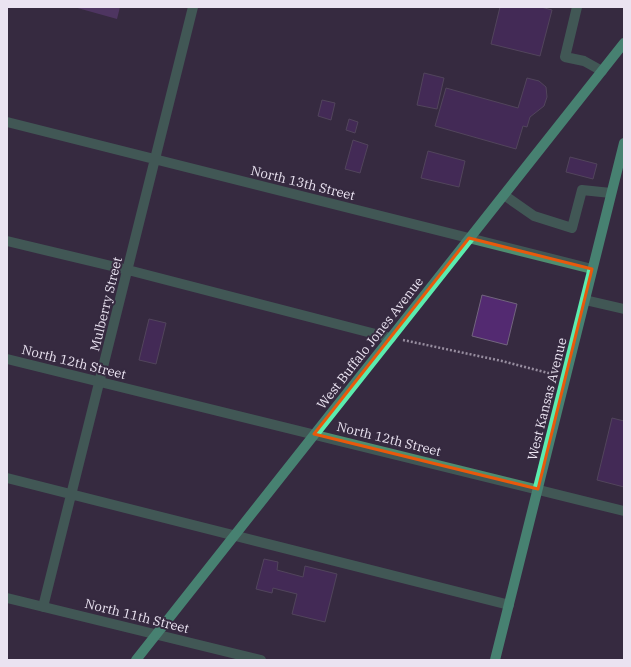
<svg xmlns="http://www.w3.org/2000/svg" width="631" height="667" viewBox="0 0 631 667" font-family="'IBM Plex Serif',serif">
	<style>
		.green { fill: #6b438a }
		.building { fill: #532a71; stroke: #72657e }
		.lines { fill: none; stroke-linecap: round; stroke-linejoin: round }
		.path { stroke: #978d9f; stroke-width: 2.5; stroke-dasharray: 2 2; stroke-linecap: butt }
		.minor { stroke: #4e8e70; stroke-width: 10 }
		.major { stroke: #5becae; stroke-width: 10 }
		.marked { fill: none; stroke: #e8590c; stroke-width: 3; stroke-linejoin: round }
		.labels { text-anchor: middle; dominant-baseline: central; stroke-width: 4; stroke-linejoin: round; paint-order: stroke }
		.street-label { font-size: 13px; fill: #eae3f1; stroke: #362a40 }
	</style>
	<rect width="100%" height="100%" fill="#362a40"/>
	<path class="green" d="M74,7h46l-3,12z"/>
	<path class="building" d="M500,7h41l11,3 -12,46 -49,-12z
		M424,73l20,5 -7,31 -20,-4z
		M527,78l12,3 7,6 1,10 -3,9 -14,11 -3,10 -4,-1 -7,23 -81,-23 11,-38 72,20z
		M322,100l13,3 -4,17 -13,-4z
		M349,119l9,3 -3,11 -9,-3z
		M353,140l15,5 -8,28 -15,-4z
		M428,151l37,10 -6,26 -38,-9z
		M570,157l27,7 -4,15 -27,-7z
		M482,295l35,9 -10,41 -35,-9z
		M149,319l17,4 -10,41 -17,-4z
		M612,418l12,3v66l-27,-7z
		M264,559l14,3 -1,8 26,7 2,-11 32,8 -12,48 -33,-8 5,-20 -24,-6 -1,5 -16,-4z"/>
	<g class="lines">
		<path class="path" d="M403,340l99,21 54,14"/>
		<path class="minor" d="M577,7l-12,50 19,4 18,10
			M7,122l585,147
			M504,195l30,21 38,12 10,-38 29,3
			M7,241l121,29 263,68
			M585,300l39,9
			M7,359l617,152
			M7,478l502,127
			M7,598l254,62
			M43,607l150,-600"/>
		<path class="major" d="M136,660l488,-617
			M495,660l129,-517"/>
	</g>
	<path d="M0 0H631V667H0ZM469,238l123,31 -54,220 -224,-55z" fill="#362a40" fill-opacity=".55" fill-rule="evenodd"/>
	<path class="marked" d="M469,238l123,31 -54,220 -224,-55z"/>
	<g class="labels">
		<g class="street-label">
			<text transform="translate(303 183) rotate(14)">North 13th Street</text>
			<text transform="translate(106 304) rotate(-76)">Mulberry Street</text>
			<text transform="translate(370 343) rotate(-52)">West Buffalo Jones Avenue</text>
			<text transform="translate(74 362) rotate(14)">North 12th Street</text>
			<text transform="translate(547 399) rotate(-76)">West Kansas Avenue</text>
			<text transform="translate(389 439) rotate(14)">North 12th Street</text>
			<text transform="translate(137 616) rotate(14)">North 11th Street</text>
		</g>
	</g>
	<rect width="631" height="667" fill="none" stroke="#eae3f1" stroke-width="16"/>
</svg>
